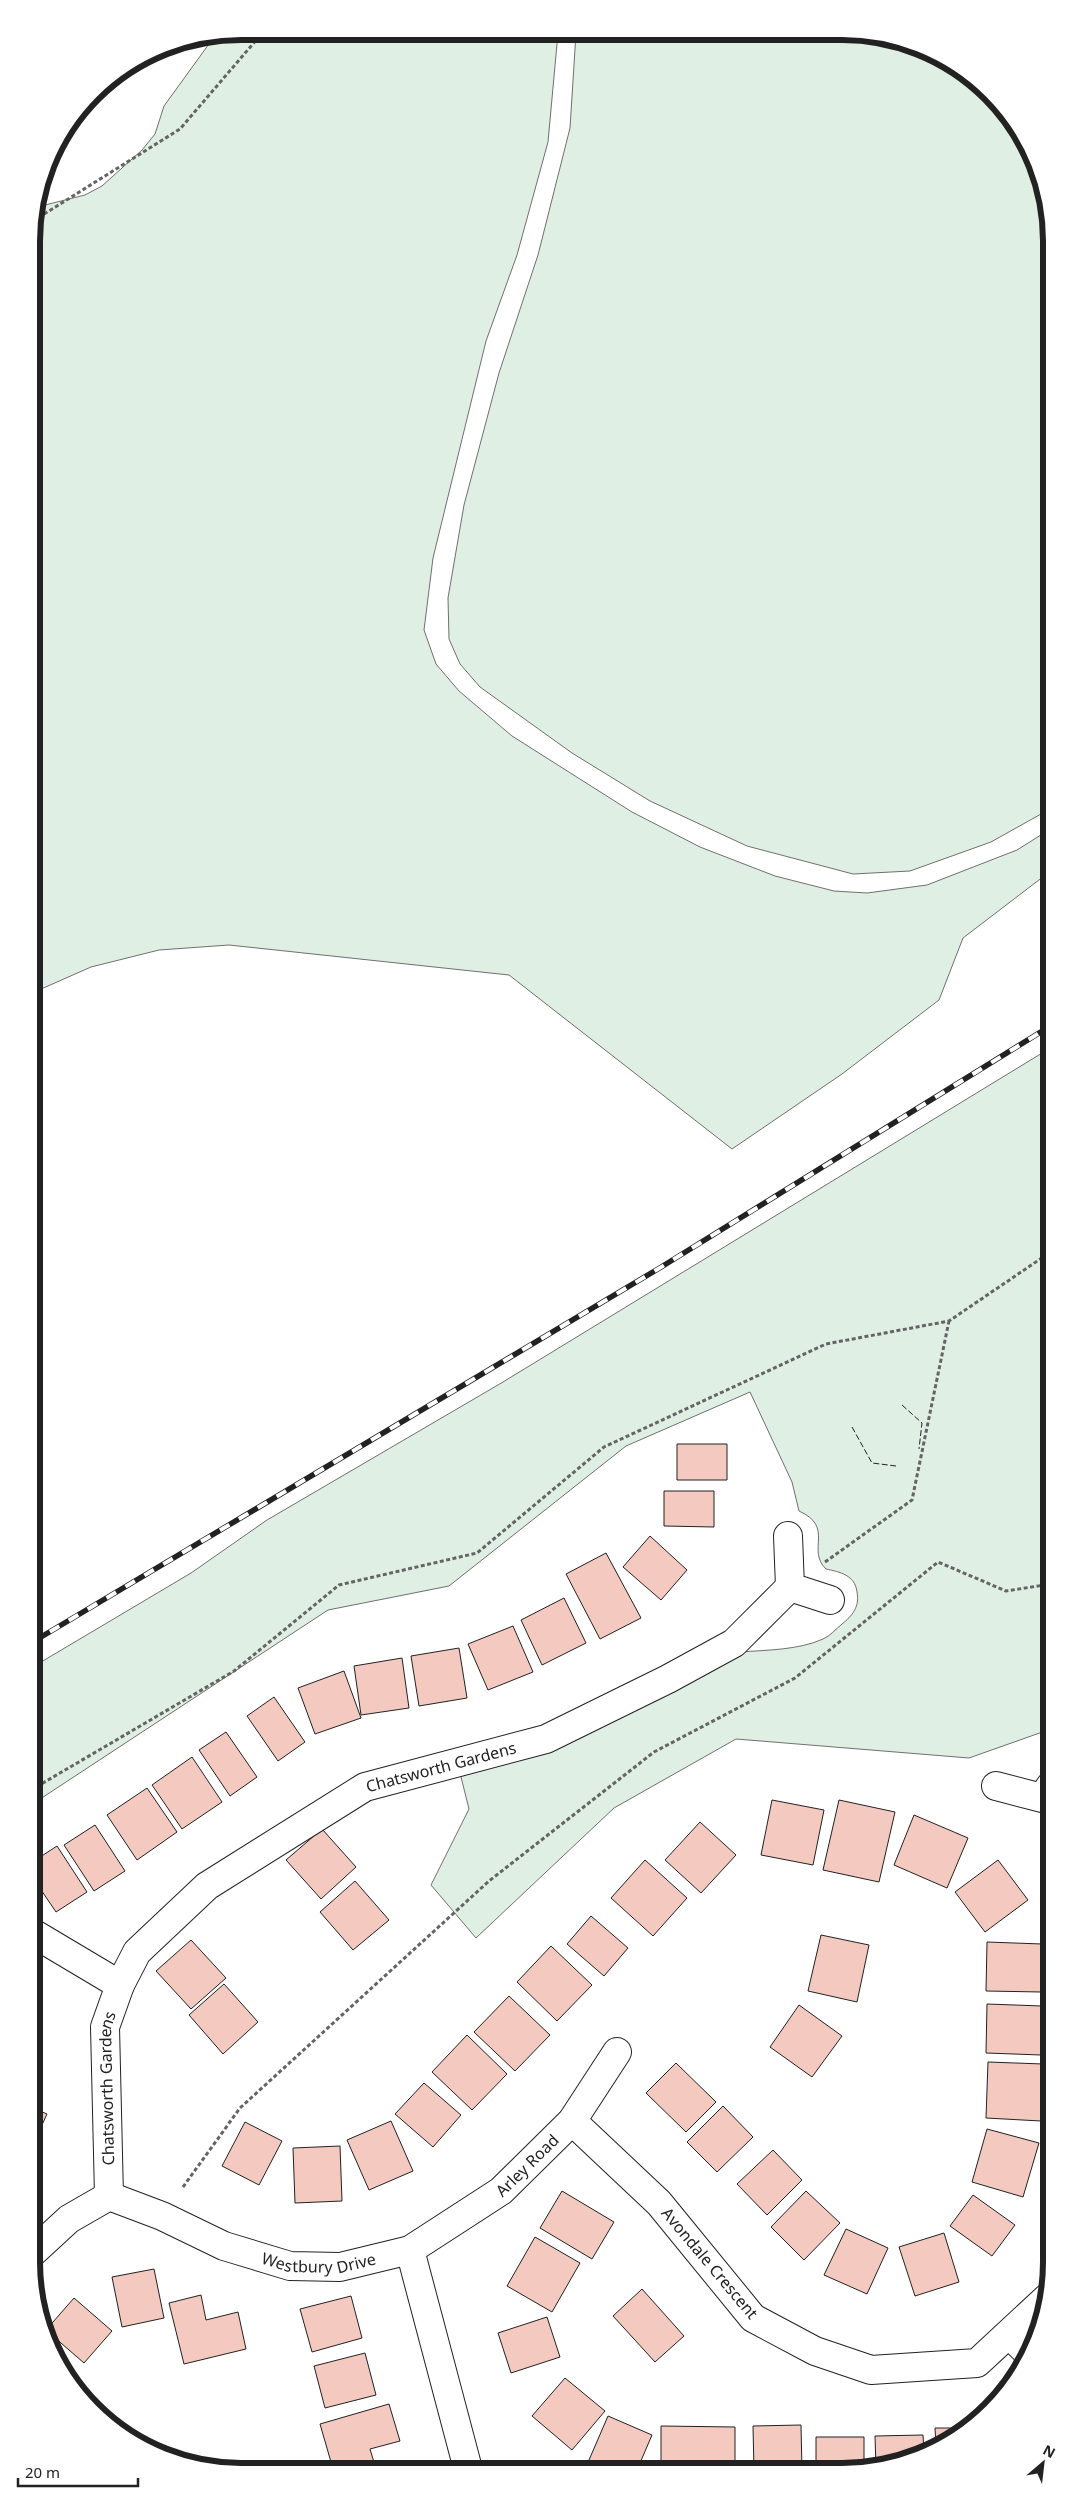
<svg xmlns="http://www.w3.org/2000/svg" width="1083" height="2503" viewBox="0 0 1083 2503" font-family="'Noto Sans',sans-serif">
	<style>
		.green { fill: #e0efe3; stroke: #6f6f6f }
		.building { fill: #f3c9c0; stroke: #222 }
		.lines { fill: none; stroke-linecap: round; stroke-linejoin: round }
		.minor-casing { stroke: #222; stroke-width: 30 }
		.path { stroke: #646464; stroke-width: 3; stroke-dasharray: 4 2.5; stroke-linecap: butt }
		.minor { stroke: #fff; stroke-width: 28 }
		.rail-casing { stroke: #222; stroke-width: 5.5 }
		.rail { stroke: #fff; stroke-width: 4; stroke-dasharray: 11; stroke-linecap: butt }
		.fence { stroke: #222; stroke-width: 1; stroke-dasharray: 6 2.5; stroke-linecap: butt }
		.labels { text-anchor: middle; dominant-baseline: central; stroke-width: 4; stroke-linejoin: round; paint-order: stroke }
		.street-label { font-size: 16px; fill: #222; stroke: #fff }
		.rim { fill: none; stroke: #222; stroke-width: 6 }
	</style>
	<rect width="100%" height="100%" fill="#fff"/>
	<path class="green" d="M241,31l317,2 -10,109 -31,113 -31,86 -53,217 -9,72 12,34 23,27 53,45 120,76 68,35 75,29 59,15 33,2 60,-8 90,-35 35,-22v42l-89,68 -24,62 -97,74 -110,75 -223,-174 -280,-30 -70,5 -68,17 -59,26v-766l5,-20 48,-12 17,-9 40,-36 13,-16 9,-28 50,-69z
		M576,33l307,2 52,18 46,30 43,53 21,50 7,55v567l-2,1 -59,33 -81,29 -57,3 -106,-28 -97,-45 -78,-48 -92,-66 -20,-23 -11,-25 -1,-41 16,-93 35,-132 39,-118 32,-127z
		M1052,1047l-1,682 -82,29 -233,-19 -122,69 -138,130 -45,-53 38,-76 -9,-36 280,-121c27,-2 59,-2 83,-13 7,-3 13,-10 19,-15 10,-8 18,-17 15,-32 -2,-17 -17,-20 -31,-23 -20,-19 9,-42 -27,-58l-7,-29 -42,-90 -124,54 -177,140 -121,24 -297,195v-137l160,-95 76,-53 236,-138z"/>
	<path class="building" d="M677,1444h50v36h-50z
		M664,1491h50v36l-50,-1z
		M650,1536l37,34 -26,30 -38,-33z
		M606,1553l35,65 -41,21 -34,-65z
		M564,1598l22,45 -44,22 -21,-45z
		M513,1626l20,46 -45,18 -20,-46z
		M459,1648l8,50 -48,8 -8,-50z
		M402,1658l7,50 -48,7 -7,-49z
		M344,1671l17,47 -46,16 -17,-46z
		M274,1697l31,45 -27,19 -31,-45z
		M226,1732l31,45 -27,19 -31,-46z
		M192,1757l30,45 -40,27 -30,-44z
		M147,1788l30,44 -40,28 -30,-45z
		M772,1800l52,10 -11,55 -52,-10z
		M839,1800l56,12 -16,70 -56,-12z
		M914,1815l54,23 -21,50 -53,-23z
		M700,1822l36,33 -35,38 -36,-33z
		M95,1825l30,46 -31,20 -30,-46z
		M322,1829l34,38 -35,32 -35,-39z
		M57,1846l30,46 -31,20 -25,-37v-12z
		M645,1860l42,38 -34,38 -42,-38z
		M998,1860l30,40 -43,32 -30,-40z
		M355,1881l34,39 -36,30 -33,-38z
		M591,1916l37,32 -24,28 -37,-32z
		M821,1935l48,10 -12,57 -49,-11z
		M191,1940l35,38 -35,31 -35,-38z
		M987,1942l55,2 -1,48 -55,-1z
		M551,1946l41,39 -35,36 -40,-39z
		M224,1984l34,38 -35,32 -34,-39z
		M509,1996l41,39 -35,36 -41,-39z
		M987,2004l55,2 -1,49 -55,-2z
		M799,2005l43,31 -30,41 -42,-30z
		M31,2030h3v47h-3z
		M467,2035l40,39 -35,36 -40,-38z
		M988,2062l55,2 -2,57 -55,-3z
		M676,2063l40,39 -30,30 -40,-39z
		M424,2083l37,32 -28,32 -38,-33z
		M723,2106l30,31 -36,35 -30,-30z
		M31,2107l16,7 -16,35z
		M391,2121l22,50 -44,19 -22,-50z
		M245,2122l37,19 -23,44 -37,-19z
		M987,2129l52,14 -16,54 -51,-15z
		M340,2146l2,55 -47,2 -2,-55z
		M773,2150l29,30 -35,35 -30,-31z
		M562,2191l52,31 -22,37 -52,-31z
		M806,2191l34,32 -36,37 -33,-33z
		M973,2195l42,30 -23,31 -42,-30z
		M846,2229l42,19 -21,46 -43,-19z
		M944,2233l15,49 -44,14 -16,-49z
		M535,2237l45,26 -28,49 -45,-26z
		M154,2269l10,49 -42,9 -10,-50z
		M642,2289l42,47 -29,26 -42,-46z
		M201,2295l5,25 32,-8 8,37 -62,15 -15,-61z
		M351,2296l11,42 -50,14 -12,-43z
		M74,2298l38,33 -28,32 -38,-33z
		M547,2317l13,40 -49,16 -13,-40z
		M365,2353l11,42 -51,13 -11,-42z
		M565,2378l40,33 -33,39 -40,-34z
		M389,2404l11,37 -30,8 6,20h-43l-13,-45z
		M608,2416l44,19 -15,35h-24l-24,-10z
		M801,2425l1,46h-48l-1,-45z
		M661,2426l74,1v44h-74z
		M935,2428h33l-10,9 -22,10z
		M923,2435l1,17 -27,13 -21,2 -1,-31z
		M816,2437h48v32l-48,3z"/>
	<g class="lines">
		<g class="minor-casing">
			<g id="minor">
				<path d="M788,1536l2,51 40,13"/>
				<path d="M996,1786l46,12 9,-13"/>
				<path d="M31,1932l89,53"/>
				<path d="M572,2121l87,82 94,115 62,33 56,19 106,-7 70,-65"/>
				<path id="s1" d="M109,2196l-4,-169 15,-42 17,-33 70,-66 158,-99 181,-48 122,-60 66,-36 56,-56"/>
				<path id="s2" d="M410,2250l91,-59 71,-70 45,-69"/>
				<path id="s3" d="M31,2254l38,-35 40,-23 53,20 62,30 66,20 50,1 70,-17 58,219"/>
				<path d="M1009,2334l19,19"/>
			</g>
		</g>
		<path class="path" d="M33,221l147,-92 84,-98
			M825,1562l87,-62 37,-179
			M31,1790l203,-119 105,-86 138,-32 127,-106 222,-103 123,-23 103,-70
			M183,2187l57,-79 249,-227 165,-129 141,-74 143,-116 68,29 45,-7"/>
		<use href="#minor" class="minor"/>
		<g class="rail-casing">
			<path id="rail" d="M31,1643l627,-374 394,-244"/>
		</g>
		<use href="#rail" class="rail"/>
		<path class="fence" d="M902,1405l20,18 -3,26
			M852,1427l20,36 24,3"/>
	</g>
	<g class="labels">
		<g class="street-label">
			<text stroke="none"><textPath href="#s1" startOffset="612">Chatsworth Gardens</textPath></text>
			<text stroke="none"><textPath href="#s1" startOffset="108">Chatsworth Gardens</textPath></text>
			<text stroke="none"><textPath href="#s2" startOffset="145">Arley Road</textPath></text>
			<text stroke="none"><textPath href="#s3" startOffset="321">Westbury Drive</textPath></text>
			<text transform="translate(710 2263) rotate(50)">Avondale Crescent</text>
		</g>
	</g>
	<path d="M0 0H1083V2503H0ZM241 40H842A201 201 0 0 1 1043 241V2262A201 201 0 0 1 842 2463H241A201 201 0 0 1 40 2262V241A201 201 0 0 1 241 40Z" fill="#fff" fill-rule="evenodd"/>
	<path class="rim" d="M241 40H842A201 201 0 0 1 1043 241V2262A201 201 0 0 1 842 2463H241A201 201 0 0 1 40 2262V241A201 201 0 0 1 241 40Z"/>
	<g transform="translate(1043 2463) rotate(28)" stroke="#ffffff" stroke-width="4" paint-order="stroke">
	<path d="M0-4L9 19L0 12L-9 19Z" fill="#222222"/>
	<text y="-8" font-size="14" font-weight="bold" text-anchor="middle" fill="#222222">N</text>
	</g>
	<path d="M18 2478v8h120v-8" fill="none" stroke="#222222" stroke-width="2.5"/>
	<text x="25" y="2478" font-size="15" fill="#222222" stroke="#ffffff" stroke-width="4" paint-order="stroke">20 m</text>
</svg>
